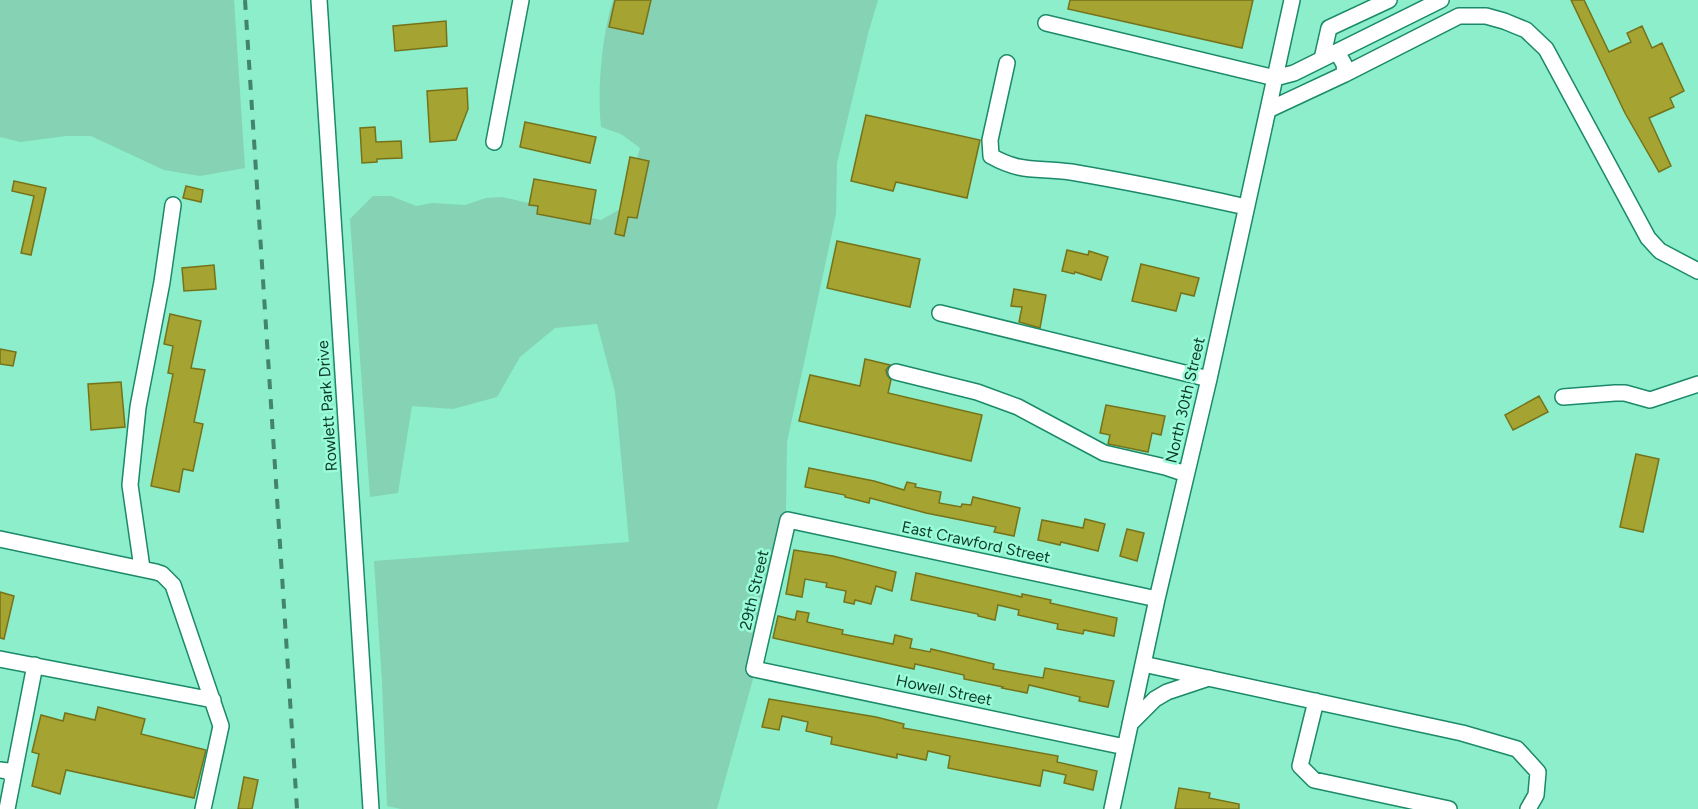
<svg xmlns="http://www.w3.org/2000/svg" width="1698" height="809" viewBox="0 0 1698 809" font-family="Figtree,sans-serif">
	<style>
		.green { fill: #85d2b5 }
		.building { fill: #a5a331; stroke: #75731a; stroke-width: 1.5 }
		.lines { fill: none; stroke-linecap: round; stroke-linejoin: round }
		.minor-casing { stroke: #1b896a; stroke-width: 18 }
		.minor { stroke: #fff; stroke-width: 15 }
		.rail { stroke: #42846e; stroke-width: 4; stroke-dasharray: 10 10; stroke-linecap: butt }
		.labels { text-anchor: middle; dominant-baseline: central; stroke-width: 5; stroke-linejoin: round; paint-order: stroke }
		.street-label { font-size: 16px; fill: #0d392b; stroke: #9afcd8 }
	</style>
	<rect width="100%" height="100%" fill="#8ceecb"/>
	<path class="green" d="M0,0h234l11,168 -45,8 -36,-6 -73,-34h-25l-46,6 -20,-5z
		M613,0h265l-10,34 -31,129 -1,51 -49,228 -1,70h-3l-37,162 7,2v3l-36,130h-316l-14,-3 -5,-124 -8,-121 255,-19 -14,-150 -18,-68 -42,4 -35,29 -23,40 -44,12 -41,-3 -14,87 -28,4 -20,-278 23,-23h18l25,10 16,-3 33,2 21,-7 17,-1 98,23 21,-12 18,-60 -19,-14 -20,-7c-4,-37 1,-92 12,-127z"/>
	<path class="building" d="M615,0h36l-8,34 -34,-7z
		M1070,0h183l-11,48 -174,-39z
		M1571,0h13l25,52 22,-10 -4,-9 15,-7 10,22 10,-5 22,48 -14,7 4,9 -25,11 22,48 -12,6 -34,-59z
		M446,21l1,25 -52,5 -2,-25z
		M467,88l1,21 -12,31 -26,2 -3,-51z
		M866,115l114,25 -13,58 -71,-16 -3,9 -42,-10z
		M525,122l71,15 -6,26 -70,-16z
		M375,127l1,15 25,-1 1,17 -25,1v3l-15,1 -2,-35z
		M630,157l19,4 -12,57 -9,-1 -4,19 -9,-2z
		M534,179l62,11 -6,34 -53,-10 1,-8 -9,-1z
		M14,181l32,7 -15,67 -10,-2 13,-57 -22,-5z
		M186,186l17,4 -2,12 -18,-4z
		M837,241l83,18 -10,48 -83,-19z
		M1067,250l21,5 1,-4 19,6 -7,23 -26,-8 -1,2 -12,-3z
		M1141,264l58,14 -5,18 -13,-3 -5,18 -44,-10z
		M214,265l2,24 -32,2 -2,-23z
		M1014,289l32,6 -6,33 -21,-6 3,-15 -11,-1z
		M170,314l31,7 -10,47 14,2 -11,52 9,2 -10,47 -10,-2 -4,23 -28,-6 22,-112 -5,-1 5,-27 -9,-2z
		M0,349l16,3 -3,14 -13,-2z
		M865,359l25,6 -4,5 1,5 4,5 -3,13 94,22 -11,46 -172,-40 11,-46 50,11z
		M121,382l4,45 -34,3 -3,-46z
		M1539,396l9,16 -35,18 -8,-15z
		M1106,405l59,11 -4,19 -9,-2 -4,19 -40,-8 2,-9 -10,-2z
		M1636,454l23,5 -16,73 -23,-5z
		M809,468l65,13 30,9 3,-8 9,2 -1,3 26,5 -2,11 22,4 1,-3 9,1 2,-8 47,11 -6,28 -20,-4 2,-5 -70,-14 -56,-15 -1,5 -24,-6v-2l-40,-8z
		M1085,519l20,5 -7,27 -37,-9 -1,3 -22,-5 4,-20 41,8z
		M1127,529l17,4 -7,28 -17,-5z
		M794,550l39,6 63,16 -4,19 -16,-5 -5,18 -16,-4 -1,4 -10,-2 2,-11 -20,-4 1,-4 -22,-4 -3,18 -16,-3z
		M916,573l106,24v-3l29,6 -1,3 67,15 -3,18 -30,-6 -1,4 -26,-5 1,-5 -40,-9 1,-5 -21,-5 -3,15 -17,-4v-2l-67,-14z
		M0,592l14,4 -10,43 -4,-1z
		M797,611l12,2 -2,9 36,8 -1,4 51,10 2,-9 17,4 -2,9 20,4 1,-3 63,15 -1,5 50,9 2,-10 69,13 -6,26 -29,-6 1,-4 -51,-12 -2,8 -25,-5 1,-1 -39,-8v-4l-49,-11 -1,5 -141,-31 5,-22 17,4z
		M769,699l107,18 28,7 -1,4 155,28 -1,6 40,9 -4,19 -29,-7 2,-8 -23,-5 -3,16 -92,-18 2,-12 -22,-5 -2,9 -29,-6v4l-66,-14 1,-7 -26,-6 2,-9 -26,-6 -3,14 -17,-3z
		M98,707l47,12 -4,15 65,16 -12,48 -128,-28 -6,24 -28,-8 7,-32 -7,-2 9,-37 22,6 2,-8 30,7z
		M244,777l14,3 -6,29h-14z
		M1179,788l31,5 -1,5 30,6v5h-64z"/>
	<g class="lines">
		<g class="minor-casing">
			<path id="minor" d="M319,0l52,809
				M1046,23l229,55 19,-5 147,-73
				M1322,59l7,-31 60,-28
				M1007,63l-17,77 1,16c32,18 47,11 80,16 59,10 117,22 175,35
				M1345,74l114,-58h27l18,5 22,9 20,19 102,189 12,13 38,20
				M1268,110l77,-36 -1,-10 -7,-12
				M494,142l27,-142
				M940,313l269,66
				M896,372l81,20 41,15 86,46 61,14 21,7
				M1563,397l52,-4h10l25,7 48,-16
				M0,539l156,33 6,2 11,11 48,141 -18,83
				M142,568l-12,-83 8,-78 24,-125 11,-77
				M0,659l213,41
				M1143,664l319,69 55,16 21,23 -2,23 -8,14
				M1316,701l-16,65 14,14 135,29
				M1130,724l25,-25 12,-7 42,-14
				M1125,747l-371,-78 34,-149 369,79
				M0,770l8,1 5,7 -6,31
				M13,778l22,-113
				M1112,809l45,-210 52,-220 83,-379"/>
		</g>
		<use href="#minor" class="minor"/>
		<path class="rail" d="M245,0l52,809"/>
	</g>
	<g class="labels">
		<g class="street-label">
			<text transform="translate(1185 400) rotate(-77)">North 30th Street</text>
			<text transform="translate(327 406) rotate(-94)">Rowlett Park Drive</text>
			<text transform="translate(976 542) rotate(12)">East Crawford Street</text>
			<text transform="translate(754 590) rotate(-77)">29th Street</text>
			<text transform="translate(944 690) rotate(12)">Howell Street</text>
		</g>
	</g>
</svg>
